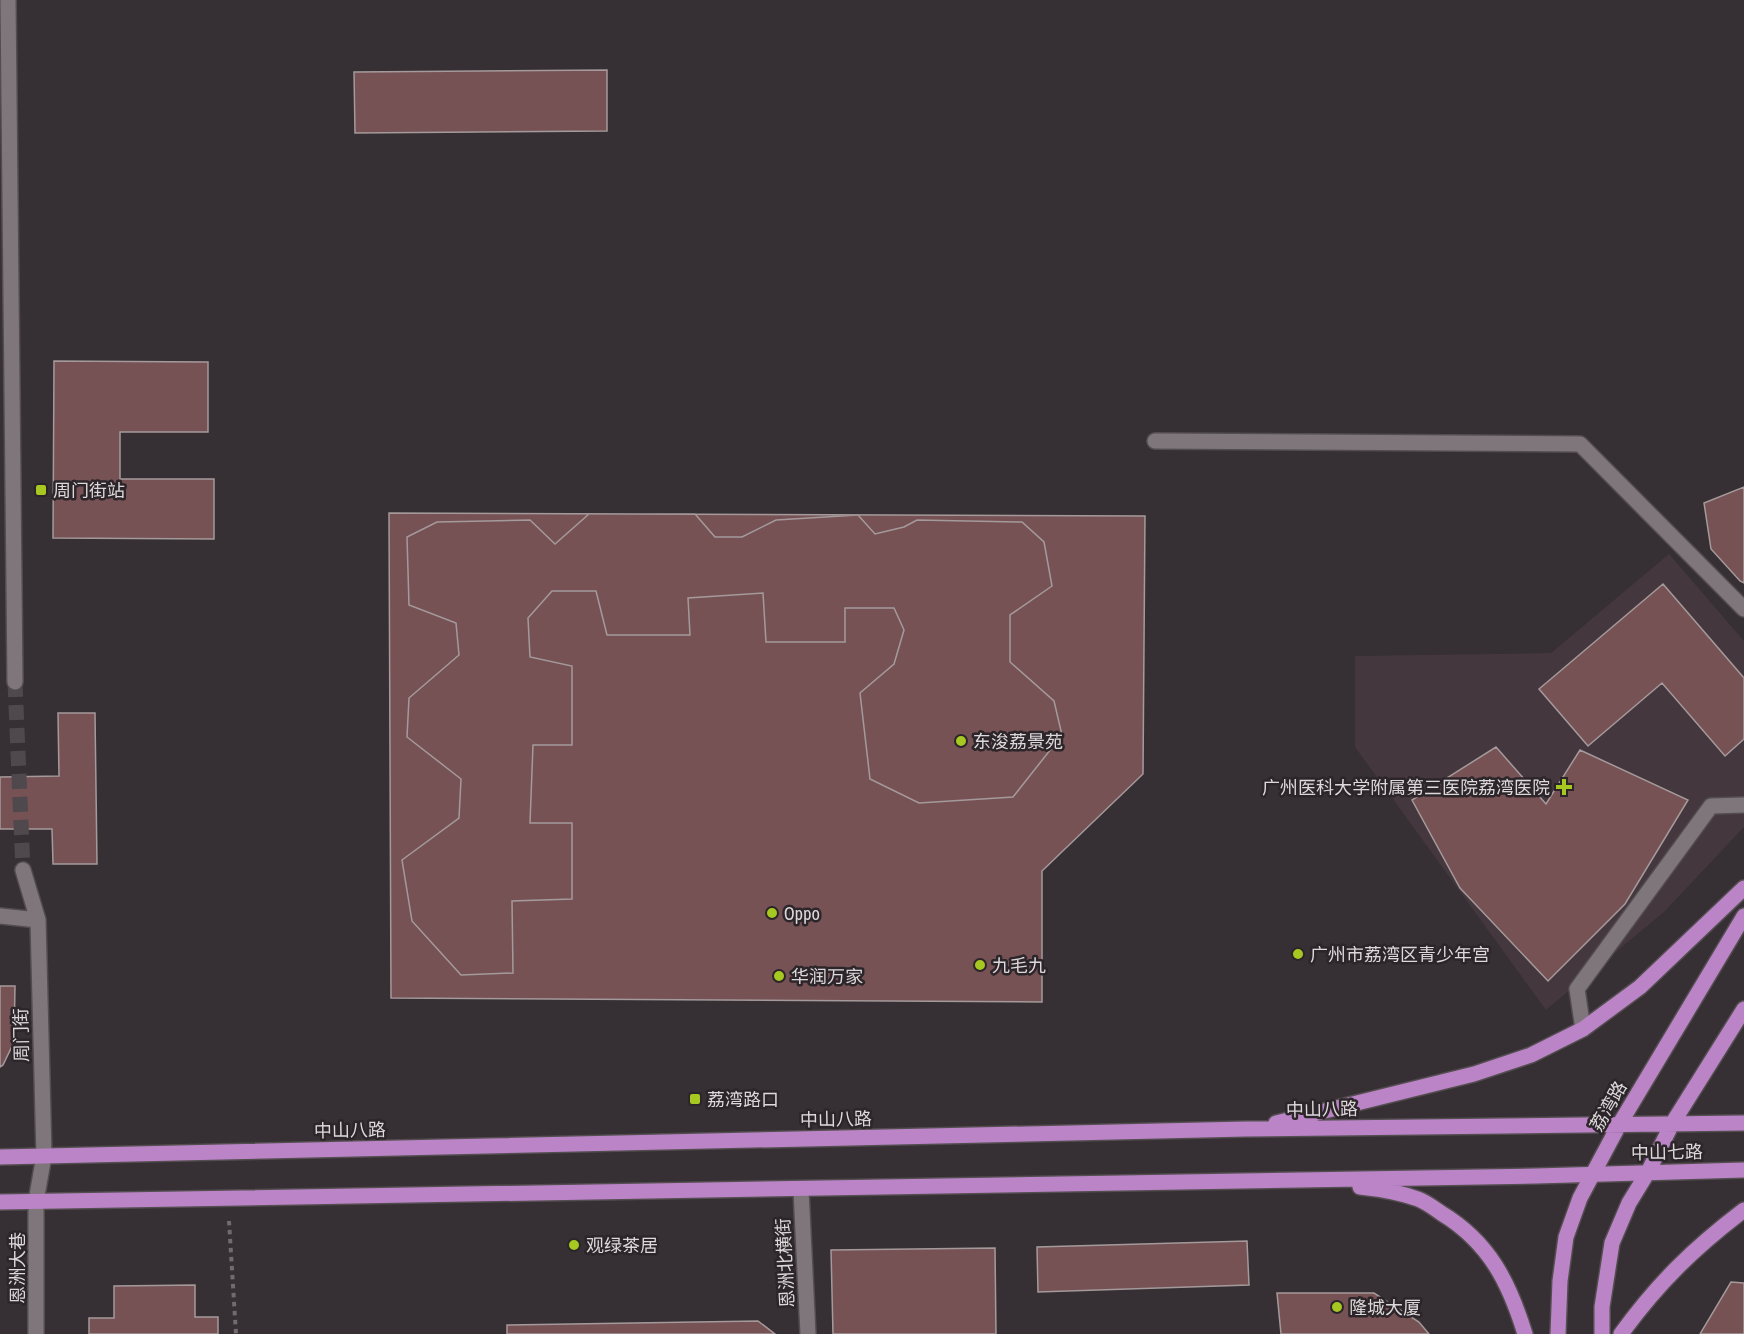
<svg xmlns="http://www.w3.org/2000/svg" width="1744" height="1334" viewBox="0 0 1744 1334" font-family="'Asap Condensed','Noto Sans SC',sans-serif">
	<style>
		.built { fill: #44373e }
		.building { fill: #765255; stroke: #a59a9b; stroke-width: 1.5 }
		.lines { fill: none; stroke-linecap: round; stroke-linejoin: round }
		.minor-tunnel { stroke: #4f484c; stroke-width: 15; stroke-dasharray: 15 8; stroke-linecap: butt }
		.minor-casing { stroke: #534d50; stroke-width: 18 }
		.major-casing { stroke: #534d50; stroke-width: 18 }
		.path { stroke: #716a6e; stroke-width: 4; stroke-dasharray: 4.5 4.5; stroke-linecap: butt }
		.minor { stroke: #7f767b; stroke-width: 15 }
		.major { stroke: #ba84c7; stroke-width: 15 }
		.poi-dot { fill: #a6c821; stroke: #2c2529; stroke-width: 2 }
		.labels { text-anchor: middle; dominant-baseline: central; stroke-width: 5; stroke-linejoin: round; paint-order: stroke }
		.poi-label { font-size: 18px; fill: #ddd8da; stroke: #2c2529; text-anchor: start }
		.street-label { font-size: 18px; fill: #ddd8da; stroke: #2c2529 }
	</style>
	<rect width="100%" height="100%" fill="#362f33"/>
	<path class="built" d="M1669,554l75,87v186l-80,85 -118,98 -191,-263v-91l196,-3z"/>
	<path class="building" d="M607,70v61l-252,2 -1,-61z
		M54,361l154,1v70h-88v47h94v60l-161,-1z
		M1744,487v96l-4,-2 -29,-32 -7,-46z
		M389,513l756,3 -2,258 -101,97v131l-651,-4z
		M589,514h106l20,23h27l34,-17 82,-5 17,19 29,-7 13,-7 105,2 22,20 8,44 -42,29v47l44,39 8,34 -49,62 -94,6 -49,-24 -10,-86 34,-29 10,-34 -10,-22h-49v34h-79l-3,-49 -75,5 2,37h-83l-11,-44h-44l-24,27 2,39 42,9v79h-39l-3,78h42v76l-60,2 1,72 -52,2 -49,-54 -10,-61 57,-42 2,-39 -54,-42 2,-39 50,-43 -3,-32 -47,-18 -2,-68 30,-15 93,-2 25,24z
		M1663,584l81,94v61l-19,17 -63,-73 -74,63 -49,-57z
		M58,713h37l2,151h-44l-1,-35h-52v-52l59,-1z
		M1496,747l50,57 34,-54 108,50 -63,104 -77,77 -88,-93 -48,-88z
		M0,986h15l-1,56 -11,23 -3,2z
		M1247,1241l2,44 -211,7 -1,-45z
		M995,1248l1,86h-163l-2,-84z
		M1731,1282l13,1v51h-44z
		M195,1285v32h23v17h-129v-16h25v-32z
		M1277,1293h97l45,29 10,12h-148z
		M758,1321l17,13h-268v-9z"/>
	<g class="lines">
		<path class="minor-tunnel" d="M15,682l8,188"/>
		<g class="minor-casing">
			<path id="minor" d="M8,0l7,682
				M1155,441l425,3 164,165
				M23,870l15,50 6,236 -8,45v133
				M0,916l38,4
				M1583,1029l-6,-40 134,-183 33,-1
				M801,1190l7,144"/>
		</g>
		<g class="major-casing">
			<path id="major" d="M1276,1123l198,-49 57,-19 52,-26 57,-42 104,-99
				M0,1157l1246,-28 498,-6
				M1360,1187c19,2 39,5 58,12 8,3 16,9 23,14 48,29 68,69 84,121
				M0,1202l1536,-26 208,-6
				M1558,1334l2,-53 6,-44 14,-39 39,-73 125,-209
				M1602,1334v-27l10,-64 17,-40 19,-31 24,-48 72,-115
				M1621,1334c37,-51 73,-86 123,-124"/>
		</g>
		<path class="path" d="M229,1221l7,113"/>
		<use href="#minor" class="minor"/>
		<use href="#major" class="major"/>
	</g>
	<g class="poi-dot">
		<rect x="35" y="484" width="12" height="12" rx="3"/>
		<circle cx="961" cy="741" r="6"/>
		<path d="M1561 778h6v6h6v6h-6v6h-6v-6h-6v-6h6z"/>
		<circle cx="772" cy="913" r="6"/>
		<circle cx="1298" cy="954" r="6"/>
		<circle cx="980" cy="965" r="6"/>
		<circle cx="779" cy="976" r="6"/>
		<rect x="689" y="1093" width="12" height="12" rx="3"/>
		<circle cx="574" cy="1245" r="6"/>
		<circle cx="1337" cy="1307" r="6"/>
	</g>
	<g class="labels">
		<g class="poi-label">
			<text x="53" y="490">周门街站</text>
			<text x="973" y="741">东浚荔景苑</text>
			<text x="1550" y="787" text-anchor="end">广州医科大学附属第三医院荔湾医院</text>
			<text x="784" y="913">Oppo</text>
			<text x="1310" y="954">广州市荔湾区青少年宫</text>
			<text x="992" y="965">九毛九</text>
			<text x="791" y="976">华润万家</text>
			<text x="707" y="1099">荔湾路口</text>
			<text x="586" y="1245">观绿茶居</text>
			<text x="1349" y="1307">隆城大厦</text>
		</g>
		<g class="street-label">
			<text transform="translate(21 1035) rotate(-91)">周门街</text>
			<text transform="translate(1608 1106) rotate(-60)">荔湾路</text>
			<text transform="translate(1322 1109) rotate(-1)">中山八路</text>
			<text transform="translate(836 1119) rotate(-1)">中山八路</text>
			<text transform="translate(350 1130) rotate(-1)">中山八路</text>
			<text transform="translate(1667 1152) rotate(-1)">中山七路</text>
			<text transform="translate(785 1263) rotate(-93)">恩洲北横街</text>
			<text transform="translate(17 1268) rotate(-90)">恩洲大巷</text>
		</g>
	</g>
</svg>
